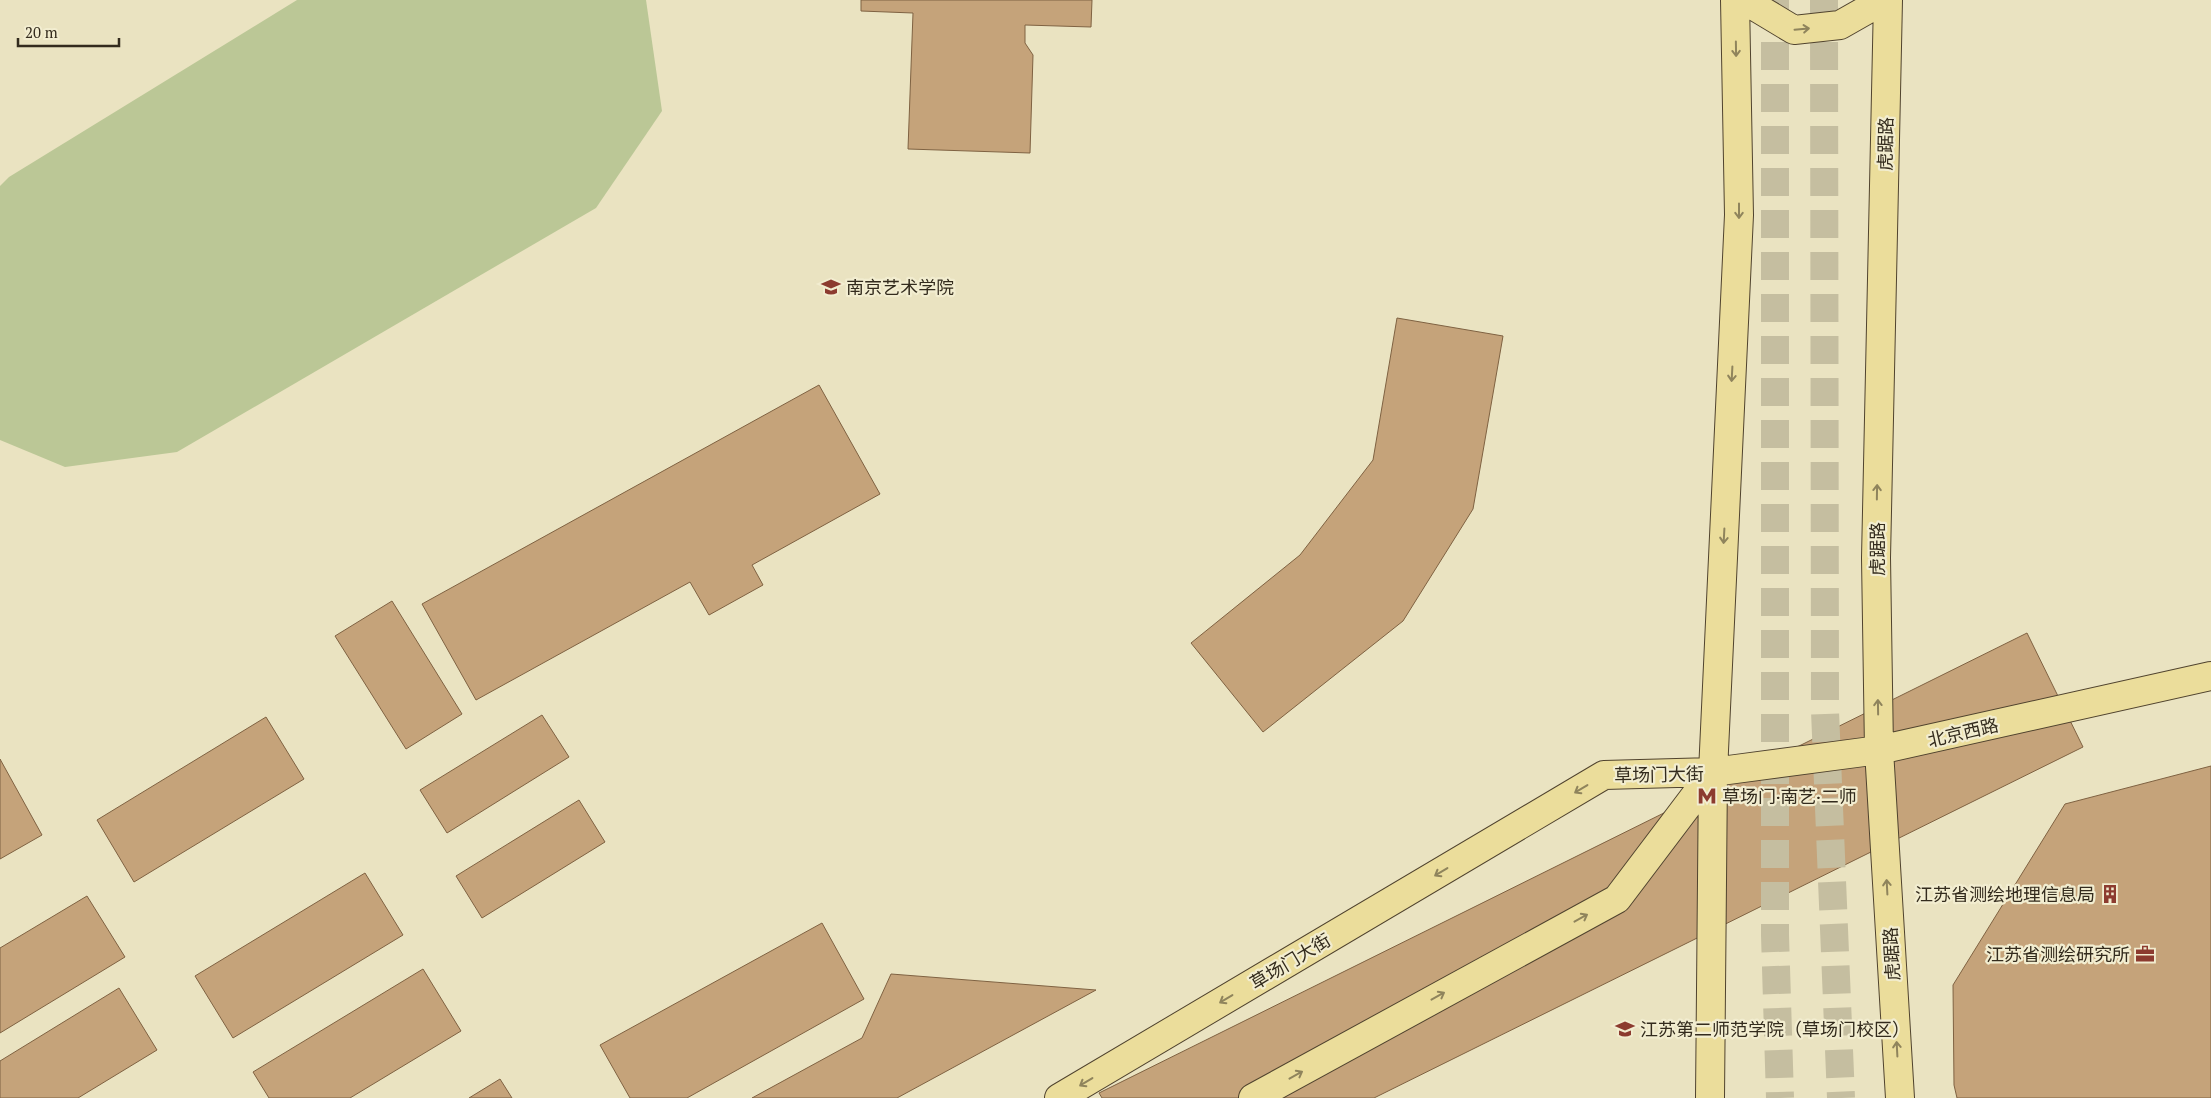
<svg xmlns="http://www.w3.org/2000/svg" width="2211" height="1098" viewBox="0 0 2211 1098" font-family="'PT Serif','Noto Sans SC',serif">
	<style>
		.green { fill: #bbc796 }
		.building { fill: #c5a37a; stroke: #7f6242 }
		.lines { fill: none; stroke-linecap: round; stroke-linejoin: round }
		.highway-tunnel { stroke: #c5bea0; stroke-width: 28; stroke-dasharray: 28 14; stroke-linecap: butt }
		.primary-casing { stroke: #50432e; stroke-width: 30 }
		.primary { stroke: #ebdd9b; stroke-width: 28 }
		.oneway { stroke: #8f845c }
		.labels { text-anchor: middle; dominant-baseline: central; stroke-width: 4.5; stroke-linejoin: round; paint-order: stroke }
		.street-label { font-size: 18px; fill: #332b1d; stroke: #f2edd0 }
		.poi-label { font-size: 18px; fill: #332b1d; stroke: #f2edd0; text-anchor: start }
	</style>
	<rect width="100%" height="100%" fill="#eae3c1"/>
	<path class="green" d="M297,0h349l16,111 -66,97 -419,244 -112,15 -65,-27v-254l9,-9z"/>
	<path class="building" d="M861,0h231l-1,27 -66,-2v18l8,12 -3,98 -122,-4 5,-136 -52,-2z
		M1397,318l106,18 -30,173 -70,112 -140,111 -72,-89 109,-88 73,-95z
		M819,385l61,109 -128,71 11,20 -54,30 -19,-33 -214,118 -54,-96z
		M392,601l70,113 -56,35 -71,-113z
		M2027,633l56,114 -709,351h-272l-3,-5z
		M542,715l27,42 -122,76 -27,-43z
		M266,717l38,62 -170,103 -37,-62z
		M0,759l42,76 -42,24z
		M2211,766v332h-254l-3,-13 -1,-100 112,-181z
		M579,800l26,42 -123,76 -26,-42z
		M365,873l38,62 -170,103 -38,-62z
		M87,896l38,61 -125,76v-85z
		M822,923l42,76 -177,99h-57l-30,-53z
		M423,969l38,62 -111,67h-81l-16,-26z
		M891,974l205,16 -199,108h-145l110,-60z
		M119,988l38,62 -79,48h-78v-37z
		M500,1079l12,19h-43z"/>
	<g class="lines">
		<path class="highway-tunnel" d="M1775,0v935l5,163
			M1824,0l1,711 16,387"/>
		<g class="primary-casing">
			<path id="primary" d="M1744,0l50,30 46,-5 44,-25
				M1888,0l-12,558 3,192 21,348
				M1059,1098l545,-323 109,-3 166,-22 332,-74
				M1253,1098l364,-199 96,-127
				M1710,1098l3,-326 26,-557 -4,-215"/>
		</g>
		<use href="#primary" class="primary"/>
	</g>
	<defs><path id="oneway-shaft" d="M-6 0H5M1.5-3L5.5 0L1.5 3" fill="none" stroke-width="1.6" stroke-linecap="round" stroke-linejoin="round" transform="scale(1.25)"/></defs>
	<g class="oneway">
		<use href="#oneway-shaft" transform="translate(1802 29) rotate(-5)"/>
		<use href="#oneway-shaft" transform="translate(1736 49) rotate(89)"/>
		<use href="#oneway-shaft" transform="translate(1739 211) rotate(90)"/>
		<use href="#oneway-shaft" transform="translate(1732 374) rotate(93)"/>
		<use href="#oneway-shaft" transform="translate(1877 492) rotate(-89)"/>
		<use href="#oneway-shaft" transform="translate(1724 536) rotate(93)"/>
		<use href="#oneway-shaft" transform="translate(1878 707) rotate(-91)"/>
		<use href="#oneway-shaft" transform="translate(1581 789) rotate(149)"/>
		<use href="#oneway-shaft" transform="translate(1441 872) rotate(149)"/>
		<use href="#oneway-shaft" transform="translate(1887 887) rotate(-93)"/>
		<use href="#oneway-shaft" transform="translate(1581 918) rotate(-29)"/>
		<use href="#oneway-shaft" transform="translate(1438 996) rotate(-29)"/>
		<use href="#oneway-shaft" transform="translate(1226 999) rotate(149)"/>
		<use href="#oneway-shaft" transform="translate(1897 1049) rotate(-93)"/>
		<use href="#oneway-shaft" transform="translate(1296 1075) rotate(-29)"/>
		<use href="#oneway-shaft" transform="translate(1086 1082) rotate(149)"/>
	</g>
	<defs>
		<g id="university-bare" transform="scale(1.5)"><path d="M0-5L7-2L0 1L-7-2ZM-4 1L0 2.5L4 1V4Q0 6-4 4Z" fill="#8c3b2f" stroke="#f2edd0" stroke-width="2.5" paint-order="stroke"/></g>
		<g id="metro-bare" transform="scale(1.5)"><path d="M-5.5 5V-5H-3L0 0L3-5H5.5V5H3V-.5L0 4L-3-.5V5Z" fill="#8c3b2f" stroke="#f2edd0" stroke-width="2.5" paint-order="stroke"/></g>
		<g id="building-bare" transform="scale(1.5)"><path d="M-4-6H4V6H1V3H-1V6H-4ZM-2.5-4.3h1.7v1.8h-1.7ZM.8-4.3h1.7v1.8H.8ZM-2.5-1h1.7V.8h-1.7ZM.8-1h1.7V.8H.8Z" fill="#8c3b2f" stroke="#f2edd0" stroke-width="2.5" paint-order="stroke"/></g>
		<g id="office-bare" transform="scale(1.5)"><path d="M-6-3h4V-5.5h4V-3h4V5H-6ZM-1-4.5V-3h2v-1.5ZM-6 0V1H6V0Z" fill="#8c3b2f" stroke="#f2edd0" stroke-width="2.5" paint-order="stroke"/></g>
	</defs>
	<g fill-rule="evenodd">
		<use href="#university-bare" x="831" y="287"/>
		<use href="#metro-bare" x="1707" y="796"/>
		<use href="#building-bare" x="2110" y="894"/>
		<use href="#office-bare" x="2145" y="954"/>
		<use href="#university-bare" x="1625" y="1029"/>
	</g>
	<g class="labels">
		<g class="street-label">
			<text transform="translate(1885 144) rotate(-89)">虎踞路</text>
			<text transform="translate(1877 549) rotate(-90)">虎踞路</text>
			<text transform="translate(1963 732) rotate(-13)">北京西路</text>
			<text transform="translate(1659 774) rotate(-1)">草场门大街</text>
			<text transform="translate(1891 954) rotate(-93)">虎踞路</text>
			<text transform="translate(1290 961) rotate(-31)">草场门大街</text>
		</g>
		<g class="poi-label">
			<text x="846" y="287">南京艺术学院</text>
			<text x="1722" y="796">草场门·南艺·二师</text>
			<text x="2095" y="894" text-anchor="end">江苏省测绘地理信息局</text>
			<text x="2130" y="954" text-anchor="end">江苏省测绘研究所</text>
			<text x="1640" y="1029">江苏第二师范学院（草场门校区）</text>
		</g>
	</g>
	<path d="M18 38v8h101v-8" fill="none" stroke="#332b1d" stroke-width="2.5"/>
	<text x="25" y="38" font-size="15" fill="#332b1d" stroke="#f2edd0" stroke-width="4" paint-order="stroke">20 m</text>
</svg>
